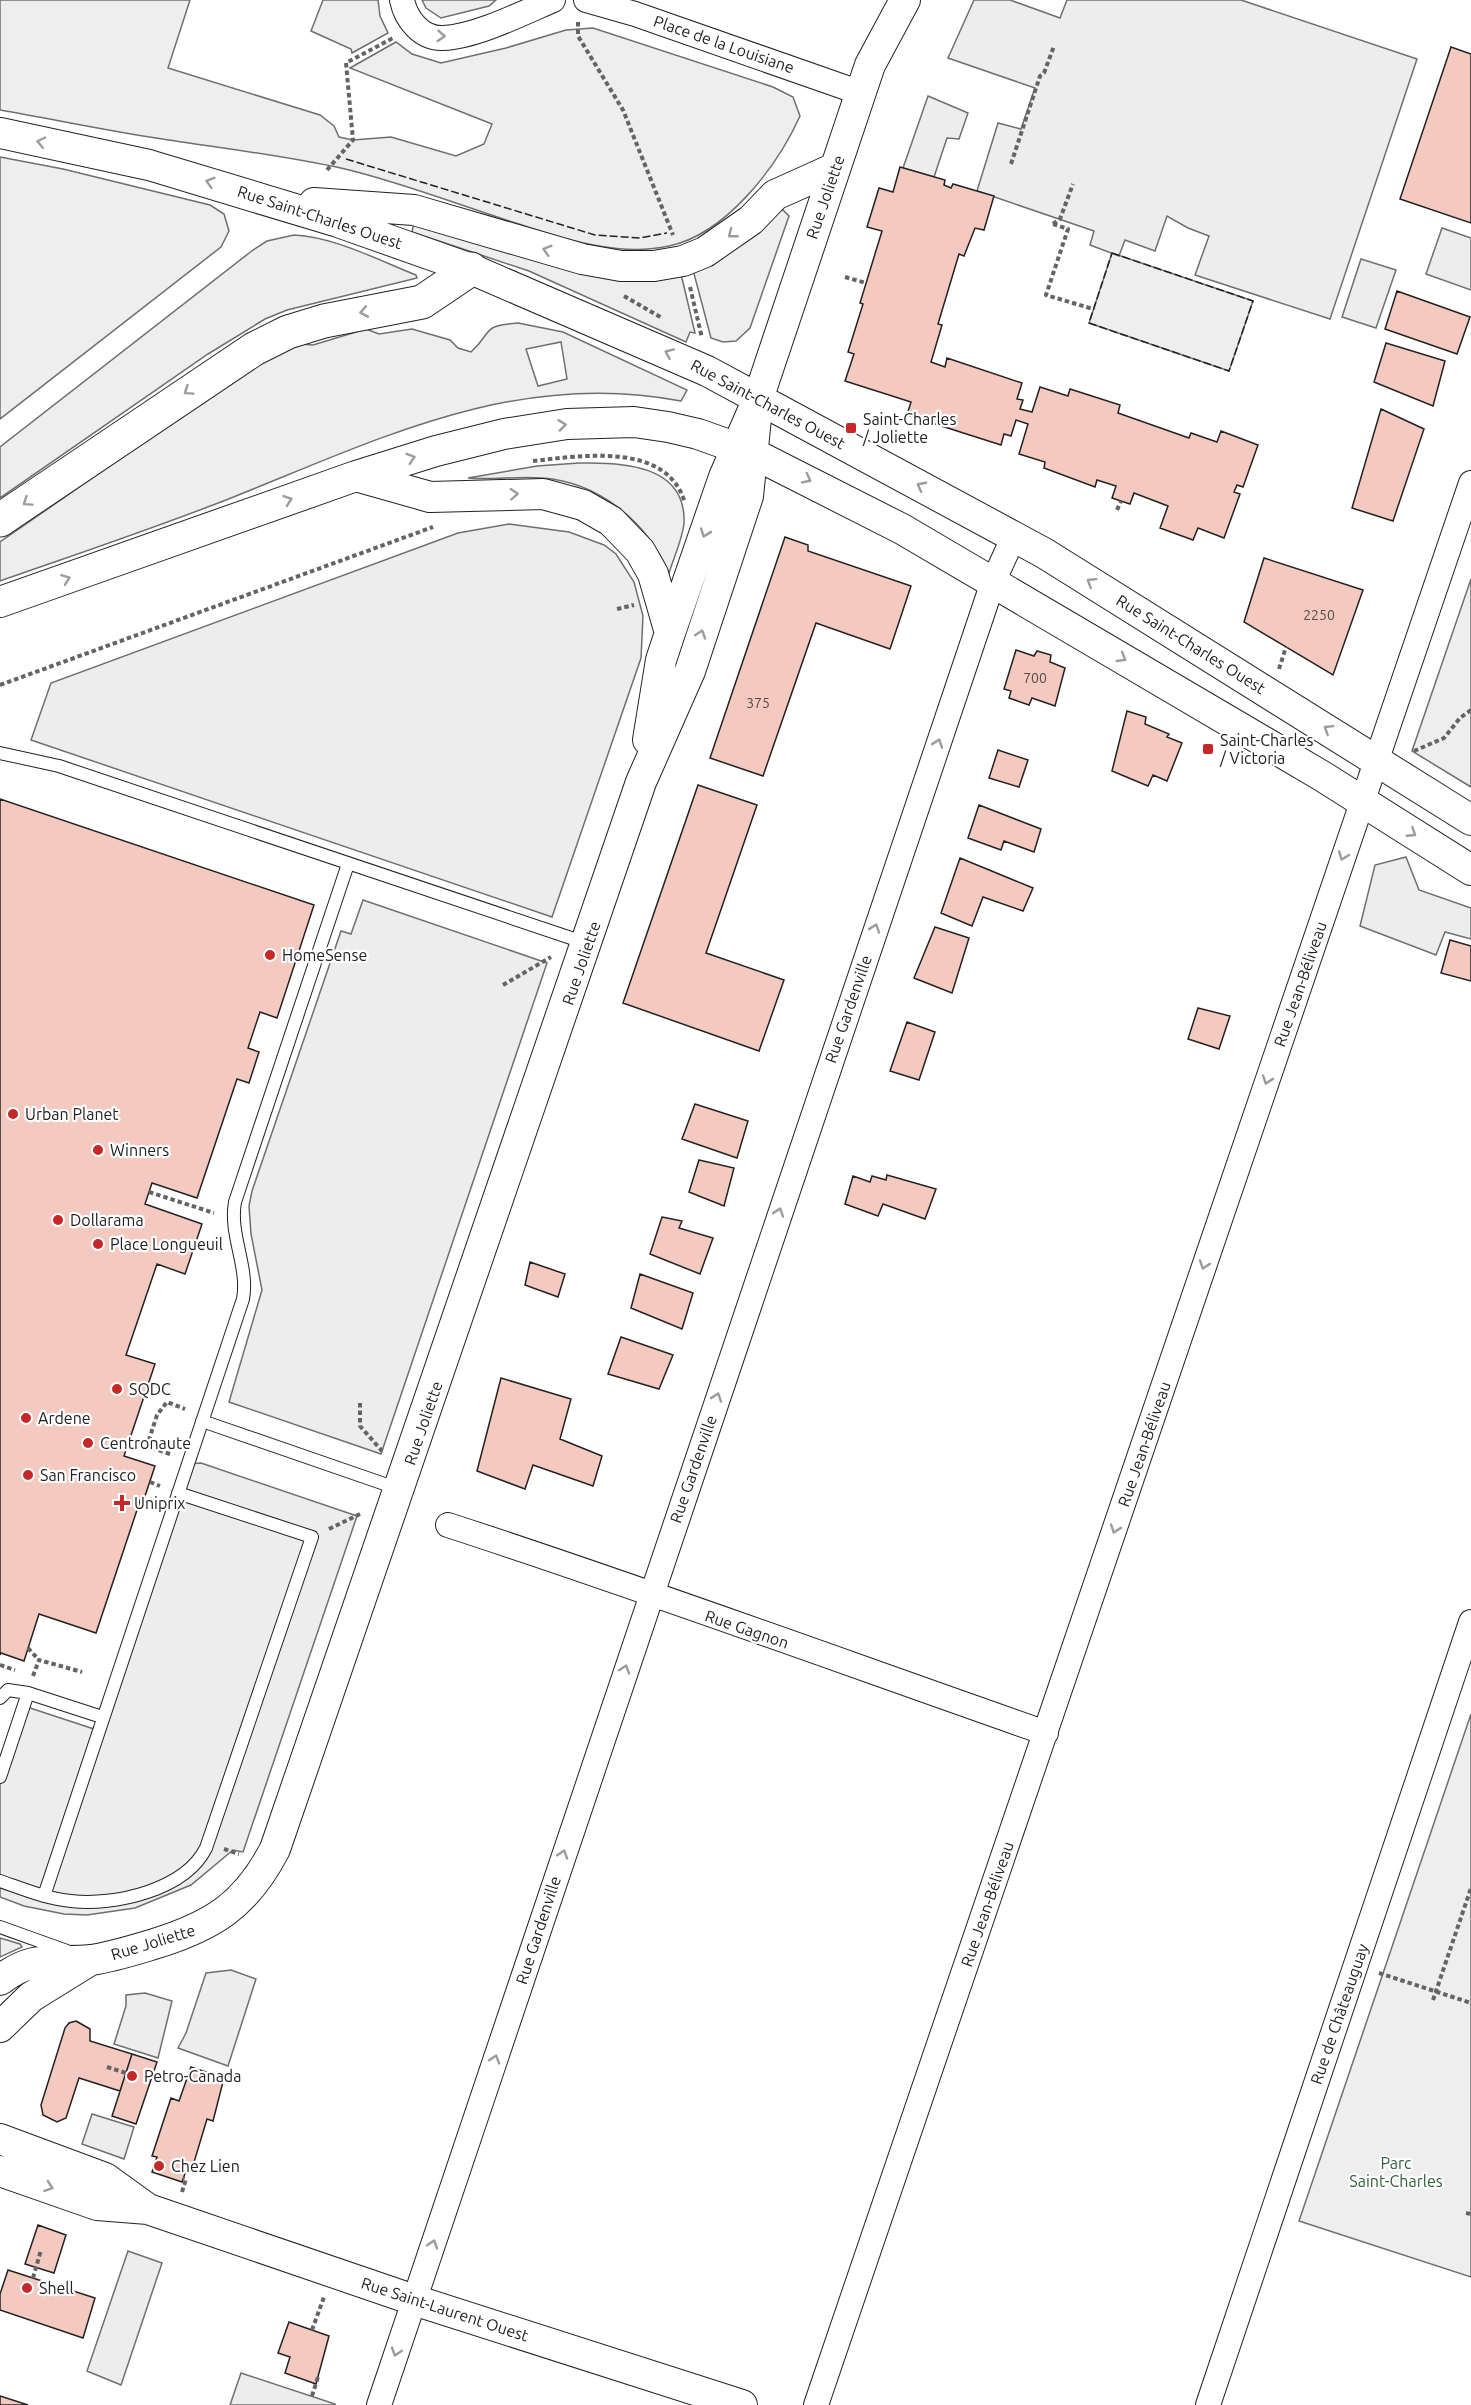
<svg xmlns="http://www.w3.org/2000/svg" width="1471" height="2405" viewBox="0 0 1471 2405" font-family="Ubuntu,sans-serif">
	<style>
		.green { fill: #eee; stroke: #6f6f6f; stroke-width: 1.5; fill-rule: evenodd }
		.parking { fill: #ededed; stroke: #6f6f6f; stroke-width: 1.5 }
		.building { fill: #f3c9c0; stroke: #222; stroke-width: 1.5 }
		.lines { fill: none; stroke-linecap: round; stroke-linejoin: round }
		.service-casing { stroke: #222; stroke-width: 14 }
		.minor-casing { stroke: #222; stroke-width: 26 }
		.tertiary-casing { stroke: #222; stroke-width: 32 }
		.trunk-casing { stroke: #222; stroke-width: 35 }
		.path { stroke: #646464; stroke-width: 4; stroke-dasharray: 4.5 3; stroke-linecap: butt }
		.service { stroke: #fff; stroke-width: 12 }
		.minor { stroke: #fff; stroke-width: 24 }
		.tertiary { stroke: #fff; stroke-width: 30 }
		.trunk { stroke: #fff; stroke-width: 33 }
		.fence { stroke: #222; stroke-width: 1.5; stroke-dasharray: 8 3; stroke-linecap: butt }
		.oneway { stroke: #9c9c9c }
		.poi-dot { fill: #c62828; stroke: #fff; stroke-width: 2 }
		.labels { text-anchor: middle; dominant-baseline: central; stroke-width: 4.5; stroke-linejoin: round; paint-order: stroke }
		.number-label { font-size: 14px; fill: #564c4a }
		.street-label { font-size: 16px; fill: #222; stroke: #fff }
		.poi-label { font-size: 16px; fill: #222; stroke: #fff; text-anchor: start }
		.park-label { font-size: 16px; fill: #2f5e38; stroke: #fff }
	</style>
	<rect width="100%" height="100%" fill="#fff"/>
	<path class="green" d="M0,0h190l-22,68 152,47 14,11 5,11 14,3 38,-3 65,19 28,-12 8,-20 -142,-56 46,-26 16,12 29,9 65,-15 60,-18 27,-2 180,59 20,10 7,19c-23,51 -74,118 -131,130 -50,11 -100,-6 -147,-21 -58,-18 -118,-42 -177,-56 -62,-14 -126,-21 -189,-31 -52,-8 -104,-19 -156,-28z
		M323,0h55l2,16 8,17 -36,20 -1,-4 -40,-18z
		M422,0h74l-7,6 -48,12 -15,-10z
		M0,157l63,12 147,36 14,9 5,17 -8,16 -221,172z
		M782,209l7,7 -39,112 -14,13 -13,1 -12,-4 -18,-68c36,-15 62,-34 89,-61z
		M414,222l267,52 14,59 -5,-1 -4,10 -157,-71 -117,-39z
		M294,235c41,2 84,25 122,40l1,3 -130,32 -22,9 -57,35 -208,144v-51l253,-197 14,-9z
		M1112,253l141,48 -24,70 -140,-48z
		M518,323l45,9 124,58 -6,11c-164,-32 -302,38 -450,97 -76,30 -154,56 -231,83v-39l229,-159 49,-29 23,-10 12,1 53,-16 13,5 33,-5 38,11 8,8 13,4c23,-21 9,-26 47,-29zM561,342l6,37 -29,7 -12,-37z
		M579,463c42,-1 108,1 105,61 -2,16 -10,33 -15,49 -22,-51 -70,-91 -127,-95 -25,-2 -49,2 -74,0l69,-12z
		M1471,579v208l-59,-36z
		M1471,1714v563l-172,-56z
		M0,1938l20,6 2,3 -22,10z"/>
	<path class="parking" d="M974,0h36l50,18 7,-18h174l176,59 -87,260 -135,-44 14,-39 -21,-8 -21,-12 -12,35 -30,-11 -6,16 -29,-11 4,-14 -117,-40 21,-68 23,6 14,-41 -87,-30z
		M928,96l40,17 -9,26 -12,-1 -13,39 -31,-9z
		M1442,228l29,10v52l-45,-16z
		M1361,259l35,11 -20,58 -34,-11z
		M509,524l60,8 35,13 12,9 18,28 9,34 -2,42 -89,259 -521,-177 20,-57 407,-150z
		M1406,857l13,33 52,18v31l-26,-7 -9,23 -76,-29 15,-61z
		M363,900l184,63 -166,491 -152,-52 33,-112 -11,-56 -2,-28 3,-15 89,-260 10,3z
		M201,1463l156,53 -114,336 -10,-2 -42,35 -56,23 -48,7 -23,-1 -40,-8 -24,-9v-120l24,-71 73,24 90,-266z
		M231,1970l25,9 -28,87 -50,-18 8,-15 20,-60z
		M145,1993l27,8 -14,57 -44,-14 12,-38v-11z
		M92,2114l42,13 -10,32 -42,-15z
		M128,2251l34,12 -41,122 -34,-14z
		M241,2373l94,31v1h-105z"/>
	<path class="building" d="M1451,47l20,7v169l-71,-24z
		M900,167l45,13 -1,5 7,3 2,-4 41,12 -10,34 -9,-2 -11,28 -5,-2 -21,70 4,1 -11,37 14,5 2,-9 75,25 -5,16 6,1 -3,9 12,3 8,-25 28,9 2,-7 50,16 -2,8 71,25 2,-5 26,9 4,-11 37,14 -15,42 -6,-2 -3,7 6,2 -16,44 -26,-10 -5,12 -33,-12 8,-22 -34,-13 -4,11 -18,-6 4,-12 -19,-6 -2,7 -51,-19 1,-6 -26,-8 9,-30 -12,-4 -5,16 -7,-2 -3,11 -94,-30 4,-13 -66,-21 9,-27 -6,-2 15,-48 -3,-1 22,-72 -15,-4 12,-39 14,4z
		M1397,291l73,26 -13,37 -72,-25z
		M1386,343l59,18 -12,45 -59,-24z
		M1381,409l43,20 -31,92 -41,-13z
		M785,537l23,8v6l103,35 -21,63 -74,-26 -53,153 -53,-18z
		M1264,558l99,32 -30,85 -89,-53z
		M1016,650l18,6 3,-5 14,4 -1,7 15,6 -10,38 -23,-8 -3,7 -20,-7 2,-7 -7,-2z
		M1127,711l19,6 -1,7 24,10 -2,3 15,6 -15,38 -14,-6 -5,11 -36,-15z
		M998,750l30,10 -9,27 -30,-9z
		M698,785l59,20 -51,148 78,27 -25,71 -136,-48z
		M0,799l314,106 -37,113 -17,-6 -12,36 11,4 -10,31 -12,-4 -40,119 -45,-15 -7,21 57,20 -17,50 -28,-10 -31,91 29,9 -31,92 31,10 -11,33 -3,-1 -45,135 -57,-19 -15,47 -23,-8 -1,2z
		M979,805l62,24 -7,23 -30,-11 -3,9 -33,-12z
		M960,858l73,30 -10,23 -40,-14 -11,29 -31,-13z
		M935,927l34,11 -17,55 -38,-15z
		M1450,940l21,6v35l-30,-8z
		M1198,1008l32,8 -11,33 -31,-10z
		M907,1022l28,10 -16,48 -29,-9z
		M695,1104l53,17 -11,37 -55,-19z
		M699,1160l35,8 -10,38 -35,-14z
		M887,1175l49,14 -11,30 -42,-15 -5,12 -33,-12 8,-28 17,6 2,-6 14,4z
		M662,1217l20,4 -3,7 34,10 -13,36 -50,-20z
		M530,1262l35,12 -7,23 -33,-12z
		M640,1274l53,19 -11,36 -51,-21z
		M621,1337l52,18 -14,34 -51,-15z
		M501,1378l70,21 -11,40 42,17 -9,30 -60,-21 -8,24 -48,-18z
		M76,2021l14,8v12l42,13 -12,37 -41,-13 -13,40 -9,4 -14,-7 -2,-10 24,-77 4,-5z
		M132,2054l25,8 -21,62 -24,-8z
		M191,2067l33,11 -11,43 -6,-2 -15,50 -5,-1 -5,14 -30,-10 5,-15 -5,-1 19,-58 8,3z
		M38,2225l28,10 -12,38 -29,-9z
		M8,2270l87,28 -12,40 -83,-28v-16z
		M289,2322l40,14 -13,48 -31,-11 5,-16 -12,-4z
		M0,2396l28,9h-28z"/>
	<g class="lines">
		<g class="service-casing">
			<path id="service" d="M0,753l59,13 527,177
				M202,1421l197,68
				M0,1698l8,-8 20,3
				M0,1777l28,-84 74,24
				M0,1881c23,8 47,18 71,20 44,5 114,-11 135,-53l106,-311 -134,-44
				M44,1896l199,-597c6,-32 -14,-64 -8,-97l113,-338
				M0,1927l67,24"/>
		</g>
		<g class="minor-casing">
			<path id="minor" d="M402,0c4,19 19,39 41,38 32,-1 80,-25 110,-38
				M586,0l49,14 226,79
				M448,1525c200,65 398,138 598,208
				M379,2405l614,-1823 21,-46
				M816,2405l655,-1922
				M1208,2405l263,-783"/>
		</g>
		<g class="tertiary-casing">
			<path id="tertiary" d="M0,133l149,32 189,57 133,47 236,102 337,182 427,267
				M314,203l100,7 168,49 39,7h33l29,-5 22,-9 46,-32 24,-25 60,-27
				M356,476l74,21 113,-3 40,11 28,16 29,30 13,23 17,59
				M0,602l356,-126 80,-25 68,-17 63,-10 67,-2 34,5 30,7 56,20 148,75 420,247 149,94
				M648,740l13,-80 9,-27 54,-156 34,-78 112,-334 35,-65
				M0,1980c36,-27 51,-16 91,-20 21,-3 43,-10 63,-16 59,-18 92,-39 121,-95l366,-1067 49,-111 58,-175 10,-97
				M0,2027l31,-30 58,-36
				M0,2139l105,39 43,31
				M0,2171l97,34 51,4 266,91 328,105"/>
		</g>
		<g class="trunk-casing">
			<path id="trunk" d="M0,520l254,-171 34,-17 36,-11 98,-19 49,-33"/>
		</g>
		<path class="path" d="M578,22v14l45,74 50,125
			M1011,164l29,-88 4,-3 10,-27
			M327,170l26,-30 -7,-77 47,-25
			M1053,224l15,5 -22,66 47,14
			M1053,224l7,-5 13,-35
			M845,277l21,6
			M690,287l12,51
			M624,296l38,22
			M533,461c48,-5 134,-20 152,42
			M1117,510l4,-9
			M617,609l17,-4
			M1279,669l7,-22
			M0,685l433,-158
			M1414,751l30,-13 16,-20 11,-8
			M503,985l48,-28
			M149,1192l65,21
			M360,1403v23l22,25
			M170,1454l-23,-8 10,-31 10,-13 18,7
			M150,1482l10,4
			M138,1505l13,4
			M329,1529l31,-15
			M28,1648l11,12
			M0,1665l15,5
			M33,1676l6,-16 43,12
			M224,1849l15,5
			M1379,1973l92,30
			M1433,2000l38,-112
			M107,2067l19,6
			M182,2192l4,-13 -3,-1
			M1466,2213l5,1
			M33,2278l8,-28
			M312,2330l12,-33
			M312,2396l6,-19"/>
		<use href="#service" class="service"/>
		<use href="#minor" class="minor"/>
		<use href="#tertiary" class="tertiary"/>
		<use href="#trunk" class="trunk"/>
		<path class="fence" d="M346,159l249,76 45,3 27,-5
			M1112,253l141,48 -24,70 -140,-48z"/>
	</g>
	<defs><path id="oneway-chevron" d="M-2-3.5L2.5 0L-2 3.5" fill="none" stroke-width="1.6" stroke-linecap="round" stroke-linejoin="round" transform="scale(1.5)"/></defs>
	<g class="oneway">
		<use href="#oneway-chevron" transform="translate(441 36) rotate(4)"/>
		<use href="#oneway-chevron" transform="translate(41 142) rotate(-168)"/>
		<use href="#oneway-chevron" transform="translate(210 182) rotate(-164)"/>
		<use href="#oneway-chevron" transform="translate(732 234) rotate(142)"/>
		<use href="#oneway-chevron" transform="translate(547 250) rotate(-164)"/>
		<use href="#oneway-chevron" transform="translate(364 312) rotate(170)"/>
		<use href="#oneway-chevron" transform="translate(669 353) rotate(-156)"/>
		<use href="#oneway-chevron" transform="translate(188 391) rotate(146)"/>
		<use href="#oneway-chevron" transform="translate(562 425) rotate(-7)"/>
		<use href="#oneway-chevron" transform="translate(411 458) rotate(-17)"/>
		<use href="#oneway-chevron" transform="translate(807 479) rotate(27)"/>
		<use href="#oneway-chevron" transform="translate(921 486) rotate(-152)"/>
		<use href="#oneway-chevron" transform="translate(514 494) rotate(-3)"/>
		<use href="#oneway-chevron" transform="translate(288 500) rotate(-19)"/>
		<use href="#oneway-chevron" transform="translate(27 502) rotate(146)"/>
		<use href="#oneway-chevron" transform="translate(705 533) rotate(109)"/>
		<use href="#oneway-chevron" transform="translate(66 579) rotate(-20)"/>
		<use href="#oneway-chevron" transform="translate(1091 582) rotate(-148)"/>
		<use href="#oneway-chevron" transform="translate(701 634) rotate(-72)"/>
		<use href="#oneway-chevron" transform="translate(1122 658) rotate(31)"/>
		<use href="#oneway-chevron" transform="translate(1328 729) rotate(-148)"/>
		<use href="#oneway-chevron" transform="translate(938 743) rotate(-71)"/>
		<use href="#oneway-chevron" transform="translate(1412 833) rotate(33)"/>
		<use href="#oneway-chevron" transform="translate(1343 856) rotate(110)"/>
		<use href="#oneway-chevron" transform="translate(875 928) rotate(-71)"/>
		<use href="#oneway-chevron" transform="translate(1267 1080) rotate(109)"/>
		<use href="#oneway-chevron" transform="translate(779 1212) rotate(-71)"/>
		<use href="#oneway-chevron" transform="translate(1204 1265) rotate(109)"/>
		<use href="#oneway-chevron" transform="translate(717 1397) rotate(-71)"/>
		<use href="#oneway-chevron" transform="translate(1115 1529) rotate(109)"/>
		<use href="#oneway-chevron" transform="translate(625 1669) rotate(-72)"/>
		<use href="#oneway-chevron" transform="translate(563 1854) rotate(-72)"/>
		<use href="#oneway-chevron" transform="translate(495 2059) rotate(-72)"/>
		<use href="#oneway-chevron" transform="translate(49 2187) rotate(19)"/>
		<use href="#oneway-chevron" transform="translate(433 2244) rotate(-72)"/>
		<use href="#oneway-chevron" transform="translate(396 2352) rotate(108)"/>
	</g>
	<g class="poi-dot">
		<rect x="845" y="422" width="12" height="12" rx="3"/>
		<rect x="1202" y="743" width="12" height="12" rx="3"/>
		<circle cx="270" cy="955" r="6"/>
		<circle cx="13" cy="1114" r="6"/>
		<circle cx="98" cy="1150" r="6"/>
		<circle cx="58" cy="1220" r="6"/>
		<circle cx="98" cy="1244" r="6"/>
		<circle cx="117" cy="1389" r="6"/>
		<circle cx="26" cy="1418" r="6"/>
		<circle cx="88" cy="1443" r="6"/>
		<circle cx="28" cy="1475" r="6"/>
		<path d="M119 1494h6v6h6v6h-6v6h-6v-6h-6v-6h6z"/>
		<circle cx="132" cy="2076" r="6"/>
		<circle cx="159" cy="2166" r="6"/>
		<circle cx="27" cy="2288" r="6"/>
	</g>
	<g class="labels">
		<g class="number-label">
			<text x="1319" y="615">2250</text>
			<text x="1035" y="678">700</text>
			<text x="758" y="703">375</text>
		</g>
		<g class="street-label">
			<text transform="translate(724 44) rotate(19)">Place de la Louisiane</text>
			<text transform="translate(825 197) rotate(-71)">Rue Joliette</text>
			<text transform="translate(320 217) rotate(18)">Rue Saint-Charles Ouest</text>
			<text transform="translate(768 404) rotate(28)">Rue Saint-Charles Ouest</text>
			<text transform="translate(1191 644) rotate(32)">Rue Saint-Charles Ouest</text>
			<text transform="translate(581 963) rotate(-71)">Rue Joliette</text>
			<text transform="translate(1300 984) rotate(-71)">Rue Jean-Béliveau</text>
			<text transform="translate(848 1009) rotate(-71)">Rue Gardenville</text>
			<text transform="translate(423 1423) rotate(-71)">Rue Joliette</text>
			<text transform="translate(1144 1444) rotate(-71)">Rue Jean-Béliveau</text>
			<text transform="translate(693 1469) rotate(-71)">Rue Gardenville</text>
			<text transform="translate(747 1629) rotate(19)">Rue Gagnon</text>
			<text transform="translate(987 1904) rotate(-71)">Rue Jean-Béliveau</text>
			<text transform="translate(538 1930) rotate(-72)">Rue Gardenville</text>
			<text transform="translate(153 1942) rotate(-17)">Rue Joliette</text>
			<text transform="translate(1339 2014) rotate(-71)">Rue de Châteauguay</text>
			<text transform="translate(445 2309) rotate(18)">Rue Saint-Laurent Ouest</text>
		</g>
		<g class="poi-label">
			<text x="863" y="419">Saint-Charles<tspan x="863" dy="18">/ Joliette</tspan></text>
			<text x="1220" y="740">Saint-Charles<tspan x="1220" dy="18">/ Victoria</tspan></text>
			<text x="282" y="955">HomeSense</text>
			<text x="25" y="1114">Urban Planet</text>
			<text x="110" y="1150">Winners</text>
			<text x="70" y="1220">Dollarama</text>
			<text x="110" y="1244">Place Longueuil</text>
			<text x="129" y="1389">SQDC</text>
			<text x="38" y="1418">Ardene</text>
			<text x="100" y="1443">Centronaute</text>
			<text x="40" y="1475">San Francisco</text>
			<text x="134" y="1503">Uniprix</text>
			<text x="144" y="2076">Petro-Canada</text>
			<text x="171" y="2166">Chez Lien</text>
			<text x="39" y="2288">Shell</text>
		</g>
		<g class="park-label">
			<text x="1396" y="2163">Parc<tspan x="1396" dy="18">Saint-Charles</tspan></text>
		</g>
	</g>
</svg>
